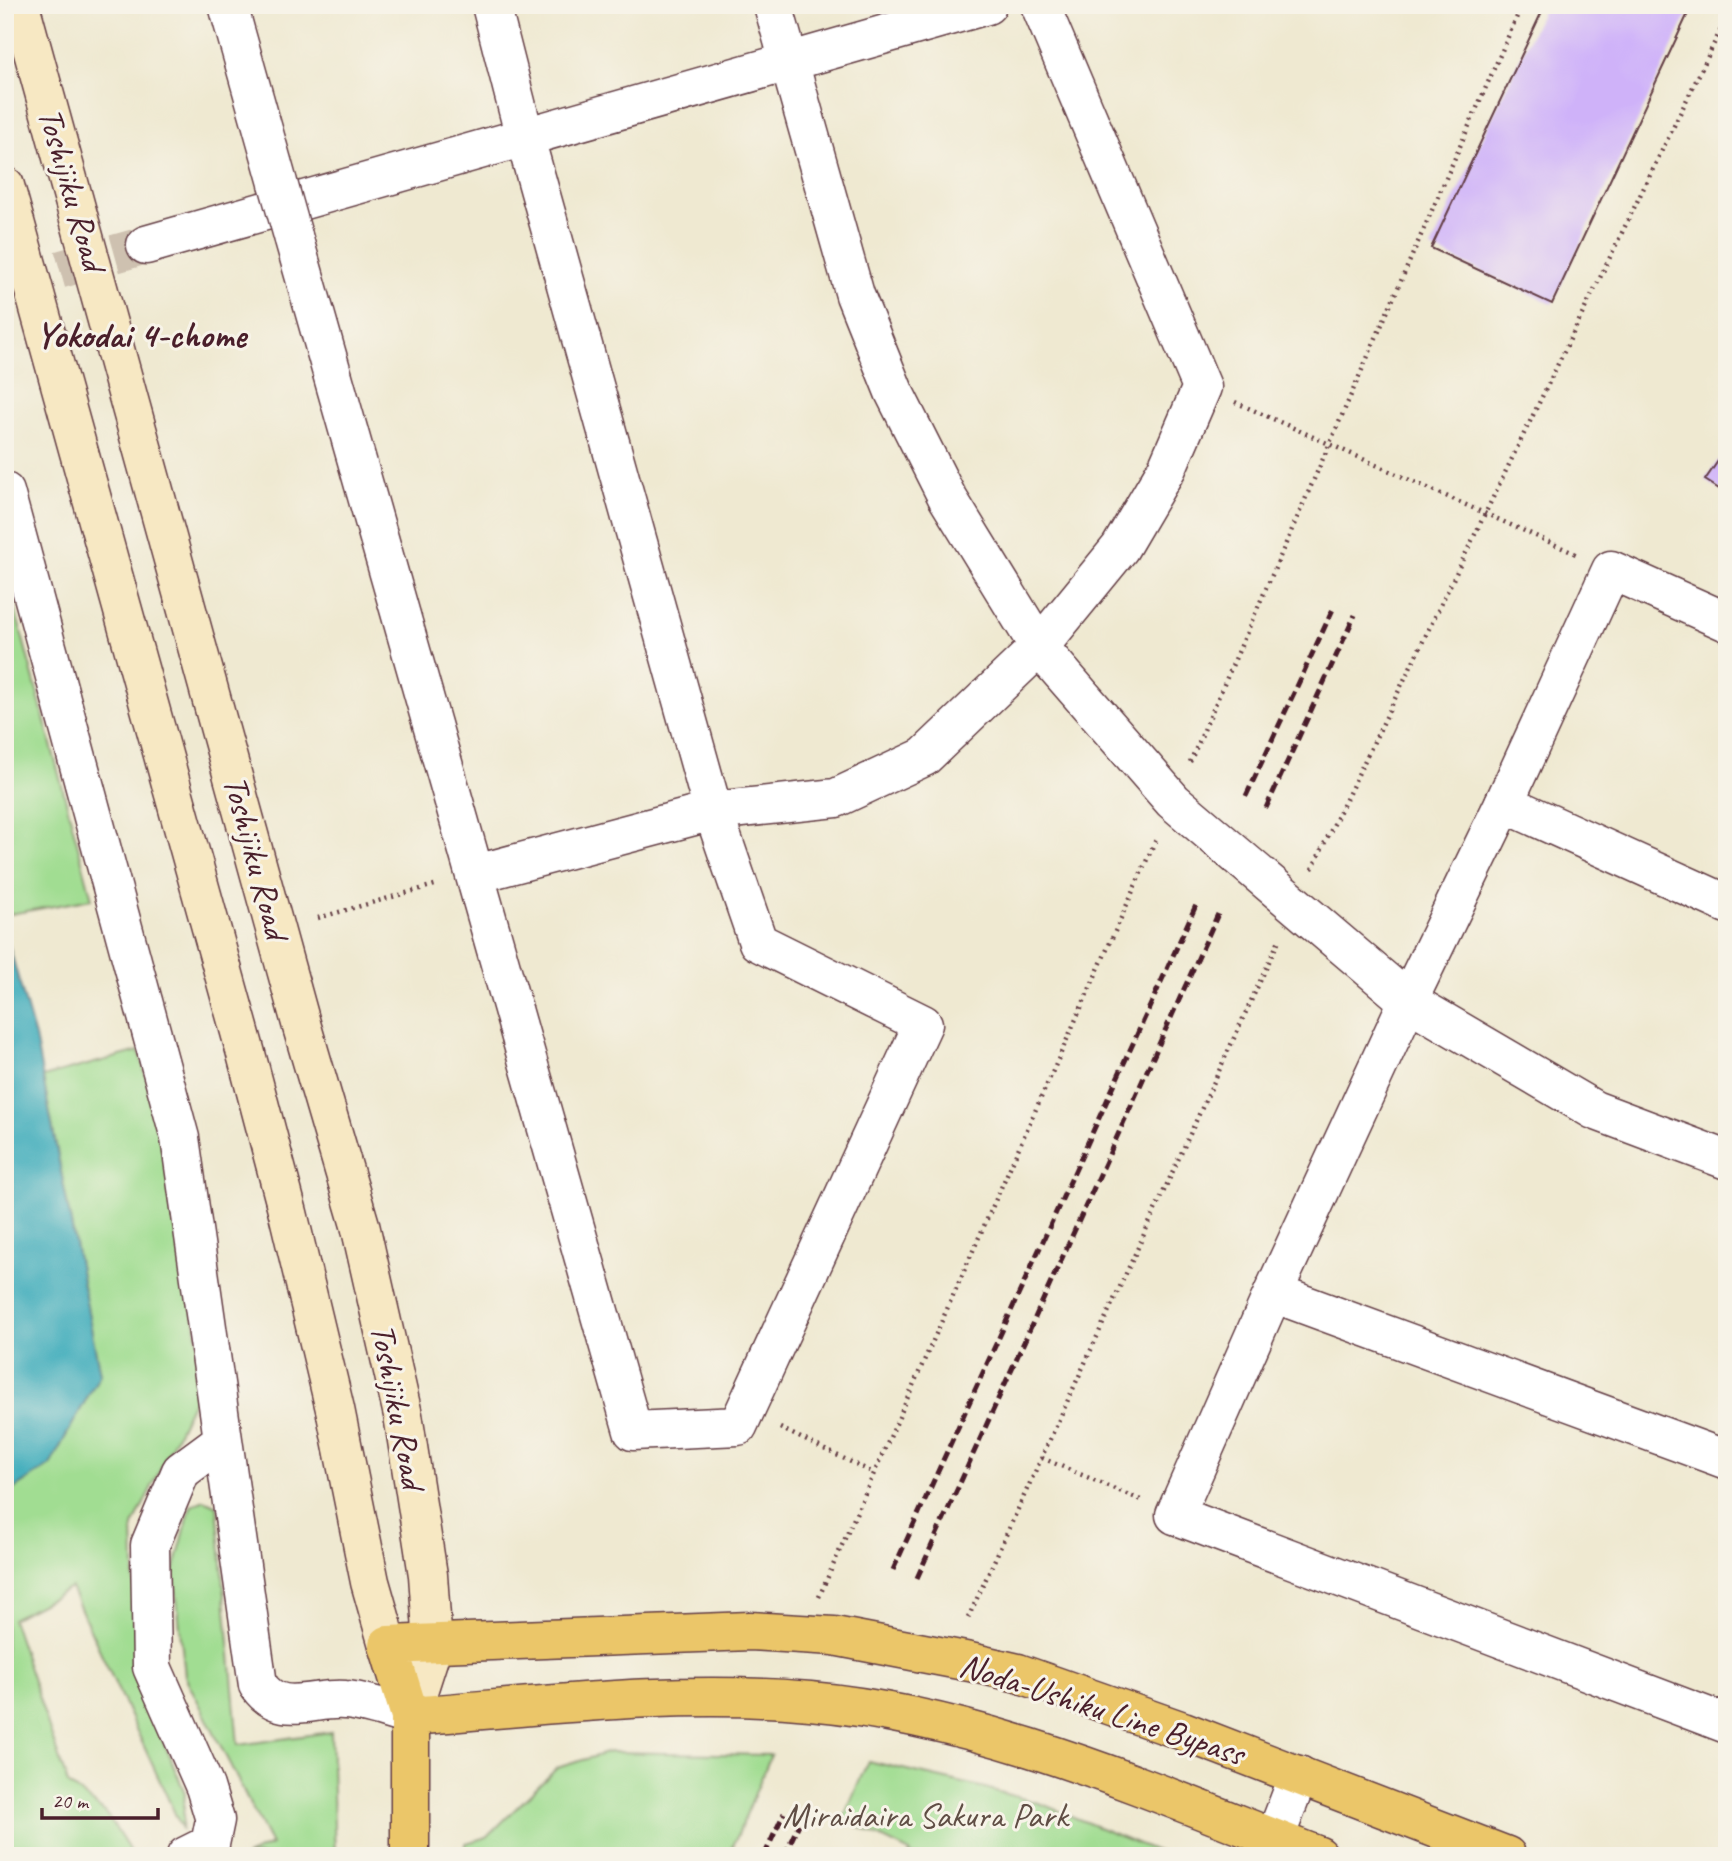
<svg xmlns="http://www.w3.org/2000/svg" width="1732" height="1861" viewBox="0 0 1732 1861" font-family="Caveat,sans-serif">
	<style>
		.green { fill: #a1dd92; stroke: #767e5e; stroke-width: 2 }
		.water { fill: #3eacbb; stroke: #446673; stroke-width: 2 }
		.building { fill: #cfb2f9 }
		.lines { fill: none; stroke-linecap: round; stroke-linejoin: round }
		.minor-tunnel { stroke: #cec1b0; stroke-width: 38; stroke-dasharray: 38 19; stroke-linecap: butt }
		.minor-casing { stroke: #633d44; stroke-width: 41 }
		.tertiary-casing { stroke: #633d44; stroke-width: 41 }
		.secondary-casing { stroke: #633d44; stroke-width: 41 }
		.primary-casing { stroke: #633d44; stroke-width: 41 }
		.path { stroke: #633d44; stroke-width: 4.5; stroke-dasharray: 2 5; stroke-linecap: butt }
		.minor { stroke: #fff; stroke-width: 38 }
		.tertiary { stroke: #fff; stroke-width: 38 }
		.secondary { stroke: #f7e8c3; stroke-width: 38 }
		.primary { stroke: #ebc669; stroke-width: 38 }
		.rail { stroke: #4a1f2b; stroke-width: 5; stroke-dasharray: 10 5; stroke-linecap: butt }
		.minor-bridge-casing { stroke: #633d44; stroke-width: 41; stroke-linecap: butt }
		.minor-bridge { stroke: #fff; stroke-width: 38 }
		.labels { text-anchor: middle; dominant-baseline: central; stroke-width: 6; stroke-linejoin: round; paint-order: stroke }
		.street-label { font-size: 35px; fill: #4a1f2b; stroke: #f7f3e8 }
		.park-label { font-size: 35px; fill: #604e45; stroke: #f7f3e8 }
		.neighbourhood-label { font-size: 37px; font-weight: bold; fill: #4a1f2b; stroke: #f7f3e8 }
	</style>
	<rect width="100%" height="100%" fill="#f7f3e8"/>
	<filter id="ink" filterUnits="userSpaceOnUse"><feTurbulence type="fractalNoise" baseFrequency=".0143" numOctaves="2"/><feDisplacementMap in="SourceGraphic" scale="14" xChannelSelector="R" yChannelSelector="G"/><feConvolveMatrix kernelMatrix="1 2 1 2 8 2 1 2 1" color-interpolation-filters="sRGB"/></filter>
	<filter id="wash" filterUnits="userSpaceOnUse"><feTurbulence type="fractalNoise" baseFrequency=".00686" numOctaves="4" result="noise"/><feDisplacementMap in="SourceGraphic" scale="28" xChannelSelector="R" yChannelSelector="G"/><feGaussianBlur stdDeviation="1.57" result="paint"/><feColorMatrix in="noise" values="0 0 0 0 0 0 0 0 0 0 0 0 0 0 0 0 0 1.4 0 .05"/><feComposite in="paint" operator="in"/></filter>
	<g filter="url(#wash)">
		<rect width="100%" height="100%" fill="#efe9d1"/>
		<path class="green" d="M5,571l87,328 -87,16z
			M139,1051l30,110 35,217 -71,148 4,154 48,113 -3,36 -111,-241 -59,31 56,165 38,29 25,40 -4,3h-122v-361l45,-30 50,-91 -57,-297z
			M204,1500l13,6 21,239 93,-13 4,124h-89l25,-11 -86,-169 -11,-105 17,-65z
			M609,1752l162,3 -42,101h-264l1,-13 21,-6 70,-69z
			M868,1761l117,27 57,16 126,52h-259l1,-4 -67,-33z"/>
		<path class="water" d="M5,932l30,105 65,337 -50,91 -45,30z"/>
		<g id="blocks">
			<path class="building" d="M1545,5h147l-140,299 -121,-56z
				M1727,448v46l-22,-14z"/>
		</g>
	</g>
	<g filter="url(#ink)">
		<use href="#blocks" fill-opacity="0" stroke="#633d44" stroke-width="2"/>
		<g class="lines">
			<path class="minor-tunnel" d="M5,285l141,-40"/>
			<g class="minor-casing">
				<path id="minor" d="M228,5l50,178
					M293,236l340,1195 105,-5 185,-402 -165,-82 -45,-131 -188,-673 -34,-133
					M146,245l642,-183
					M5,492l175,646 78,547c22,33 55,12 87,15 21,1 44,11 65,16
					M1504,803l223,101
					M476,874l237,-63 123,-13 88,-41 115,-110 81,-99 47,-80 35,-81 -162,-382
					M1408,1001l-135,292 -98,222 552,209
					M1273,1293l454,167
					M186,1856l24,-12 5,-24 -10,-33 -53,-120 -2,-122 31,-74 42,-31"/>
			</g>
			<g class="tertiary-casing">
				<path id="tertiary" d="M773,5l82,290 39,97 53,105 92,150 134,154 235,200 186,109 133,50
					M788,62l199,-57
					M1408,1001l96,-198 107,-233 116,52
					M1268,1856l31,-81"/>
			</g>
			<g class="secondary-casing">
				<path id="secondary" d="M20,5l282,1022 58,198 43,190 25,160 5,70 -23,71
					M5,186l240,864 43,163 47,196 35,173 18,63"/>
			</g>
			<g class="primary-casing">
				<path id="primary" d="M410,1716c132,-10 267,-27 400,-15 178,16 345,92 509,155
					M410,1856v-140l-22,-71 362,-14 84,5 136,26 48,11 165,58 324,125"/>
			</g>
			<path class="path" d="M1235,402l341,152
				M1190,762l332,-757
				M1312,869l415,-852
				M318,918l120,-34
				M780,1428l94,45
				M1042,1458l99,42
				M819,1597l338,-760
				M968,1618l311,-678"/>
			<use href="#minor" class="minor"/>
			<use href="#tertiary" class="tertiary"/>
			<use href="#secondary" class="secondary"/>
			<use href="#primary" class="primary"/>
			<path class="rail" d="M1246,796l88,-189
				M1266,808l89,-193
				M893,1570l304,-667
				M917,1578l301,-664
				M764,1856l20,-43
				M784,1856l15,-32"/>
			<g class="minor-bridge-casing">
				<path id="minor-bridge" d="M278,183l15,53"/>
			</g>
			<use href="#minor-bridge" class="minor-bridge"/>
		</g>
	</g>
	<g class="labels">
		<g class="street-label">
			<text transform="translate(72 189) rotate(74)">Toshijiku Road</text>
			<text transform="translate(256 857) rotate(75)">Toshijiku Road</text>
			<text transform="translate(398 1406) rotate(79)">Toshijiku Road</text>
			<text transform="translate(1102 1709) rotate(18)">Noda-Ushiku Line Bypass</text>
		</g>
		<g class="park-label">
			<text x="925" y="1815">Miraidaira Sakura Park</text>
		</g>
		<g class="neighbourhood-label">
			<text x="141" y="334">Yokodai 4-chome</text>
		</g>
	</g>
	<rect width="1732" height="1861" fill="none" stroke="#f7f3e8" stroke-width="28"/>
	<path d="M42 1808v10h116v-10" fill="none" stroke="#4a1f2b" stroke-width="3.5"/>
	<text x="52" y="1808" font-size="21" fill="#4a1f2b" stroke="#f7f3e8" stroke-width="5" paint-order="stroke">20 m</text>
</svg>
